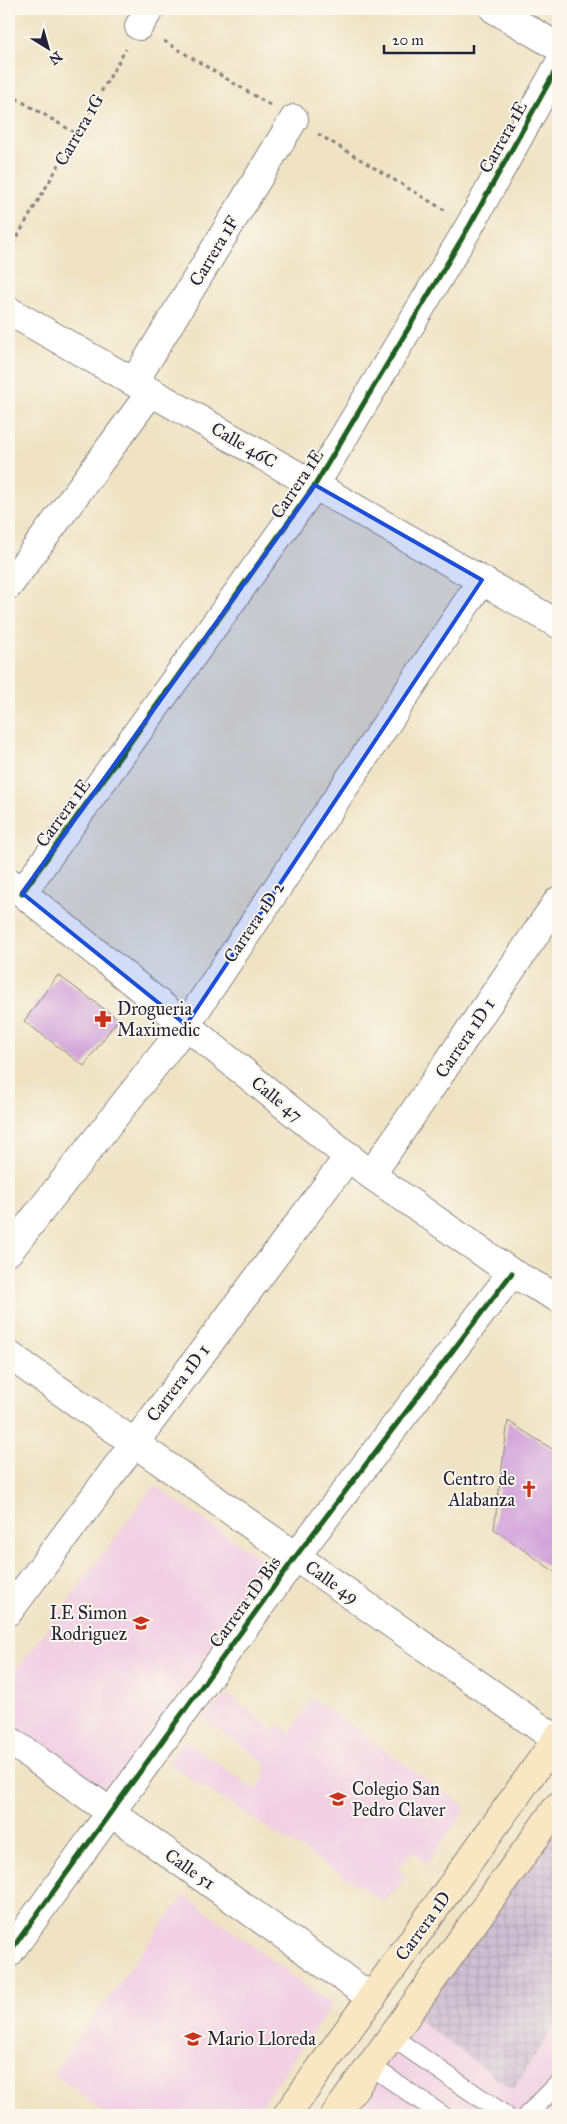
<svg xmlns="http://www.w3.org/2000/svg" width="567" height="2124" viewBox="0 0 567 2124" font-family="'IM FELL Great Primer',serif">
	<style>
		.built { fill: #f1d0e3 }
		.industrial { fill: url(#industrial-grid) }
		.building { fill: #d1a3da }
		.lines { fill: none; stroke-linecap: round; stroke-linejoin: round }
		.lane-casing { stroke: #888280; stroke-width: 20 }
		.street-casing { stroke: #888280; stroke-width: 30 }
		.secondary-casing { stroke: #888280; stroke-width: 30 }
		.path { stroke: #888280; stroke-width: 3; stroke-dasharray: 4 4; stroke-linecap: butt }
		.lane { stroke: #fff; stroke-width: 18 }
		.street { stroke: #fff; stroke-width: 28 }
		.secondary { stroke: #f9e7c3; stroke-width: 28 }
		.cycleway-casing { stroke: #fbf7ec; stroke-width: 8 }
		.cycleway { stroke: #1b5e20; stroke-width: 5 }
		.marked { fill: #1d4ed8; fill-opacity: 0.2; stroke: #1d4ed8; stroke-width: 4; stroke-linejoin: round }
		.labels { text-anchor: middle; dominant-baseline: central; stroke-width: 4; stroke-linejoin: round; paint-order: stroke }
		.street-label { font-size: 18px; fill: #22223b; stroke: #fbf7ec }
		.poi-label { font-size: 18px; fill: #22223b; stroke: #fbf7ec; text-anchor: start }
	</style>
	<defs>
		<pattern id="industrial-grid" width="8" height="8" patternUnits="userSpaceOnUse" patternTransform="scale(1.25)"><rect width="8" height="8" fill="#cebed1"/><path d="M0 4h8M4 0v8" fill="none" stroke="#b1a3b4"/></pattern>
	</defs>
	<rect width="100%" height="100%" fill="#fbf7ec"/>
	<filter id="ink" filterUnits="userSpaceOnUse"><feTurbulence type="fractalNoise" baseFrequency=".02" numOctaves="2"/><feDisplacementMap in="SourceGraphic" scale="10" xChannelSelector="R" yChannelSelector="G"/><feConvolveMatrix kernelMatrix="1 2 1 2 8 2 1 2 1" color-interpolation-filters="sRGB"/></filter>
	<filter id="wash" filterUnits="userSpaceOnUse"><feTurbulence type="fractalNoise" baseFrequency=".0096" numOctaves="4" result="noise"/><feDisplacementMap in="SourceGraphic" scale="20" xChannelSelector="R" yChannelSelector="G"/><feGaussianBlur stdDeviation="1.12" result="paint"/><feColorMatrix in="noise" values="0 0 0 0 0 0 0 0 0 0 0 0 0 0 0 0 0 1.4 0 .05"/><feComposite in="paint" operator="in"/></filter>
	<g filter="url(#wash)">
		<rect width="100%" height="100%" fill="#efe3c4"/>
		<path class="built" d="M154,1485l117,81 -164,227 -98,-67v-46z
			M227,1694l46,36 4,-5 13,8 22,-35 154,110 -39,56 -15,-13 -13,18 7,10 -22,23 -217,-138 16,-24 73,50 8,-12 1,-15 -63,-45z
			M184,1895l148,110 -78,110h-146l-55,-42z
			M409,2013l104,77 45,-70v95h-223z"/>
		<path class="industrial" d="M558,1806v214l-45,70 -104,-77z"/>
		<g id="blocks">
			<path class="building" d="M58,975l60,44 -34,47 -60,-45z
				M508,1421l44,28 6,-3v128l-64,-45z"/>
		</g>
	</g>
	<g filter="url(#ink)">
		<use href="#blocks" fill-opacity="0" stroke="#888280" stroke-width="1"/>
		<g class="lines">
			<g class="lane-casing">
				<path id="lane" d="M392,2037l113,78
					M371,2066l71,49
					M527,2115l31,-31"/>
			</g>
			<g class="street-casing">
				<path id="street" d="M494,9l64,38
					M139,26l11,-17
					M9,311l549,313
					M134,382l160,-263
					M9,585l142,-193
					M9,882l362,293 141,98 46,25
					M22,893l293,-408 155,-260 88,-159
					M371,1175l187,-274
					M9,1251l177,-226 296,-445
					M9,1355l547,384
					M9,1611l340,-455
					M9,1740l363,258
					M9,1953l287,-397 216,-283"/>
			</g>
			<g class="secondary-casing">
				<path id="secondary" d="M287,2115l271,-378
					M335,2115l223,-309"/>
			</g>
			<path class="path" d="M164,41l106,64
				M9,94l68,40
				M318,134l128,77
				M9,251l117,-202"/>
			<use href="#lane" class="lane"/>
			<use href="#street" class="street"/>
			<use href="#secondary" class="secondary"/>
			<g class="cycleway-casing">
				<path id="cycleway" d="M22,893l293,-408 155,-260 88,-159
					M9,1953l287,-397 216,-283"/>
			</g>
			<use href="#cycleway" class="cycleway"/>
		</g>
	</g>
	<path class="marked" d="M315,485l167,95 -296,445 -164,-132z"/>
	<defs>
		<g id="pharmacy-bare" transform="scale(1.35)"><path d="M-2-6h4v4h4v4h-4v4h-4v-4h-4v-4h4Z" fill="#c8321e" stroke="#fbf7ec" stroke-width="2.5" paint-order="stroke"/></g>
		<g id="church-bare" transform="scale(1.35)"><path d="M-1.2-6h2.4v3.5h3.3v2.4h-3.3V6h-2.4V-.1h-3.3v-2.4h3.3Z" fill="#c8321e" stroke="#fbf7ec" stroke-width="2.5" paint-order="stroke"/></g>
		<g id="school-bare" transform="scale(1.35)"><path d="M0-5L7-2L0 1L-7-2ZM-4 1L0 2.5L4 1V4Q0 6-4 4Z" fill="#c8321e" stroke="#fbf7ec" stroke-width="2.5" paint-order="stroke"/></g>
	</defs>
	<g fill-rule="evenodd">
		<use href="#pharmacy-bare" x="103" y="1019"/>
		<use href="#church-bare" x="529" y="1489"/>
		<use href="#school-bare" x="141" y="1623"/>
		<use href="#school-bare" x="338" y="1799"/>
		<use href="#school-bare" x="193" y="2039"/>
	</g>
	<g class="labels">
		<g class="street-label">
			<text transform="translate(79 130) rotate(-60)">Carrera 1G</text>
			<text transform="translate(503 137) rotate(-61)">Carrera 1E</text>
			<text transform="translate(214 251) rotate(-59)">Carrera 1F</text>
			<text transform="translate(244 445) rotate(30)">Calle 46C</text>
			<text transform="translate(297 484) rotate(-56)">Carrera 1E</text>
			<text transform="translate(63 813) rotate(-54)">Carrera 1E</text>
			<text transform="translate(254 922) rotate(-56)">Carrera 1D 2</text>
			<text transform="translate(465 1038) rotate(-56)">Carrera 1D 1</text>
			<text transform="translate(277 1099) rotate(39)">Calle 47</text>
			<text transform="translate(178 1383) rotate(-53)">Carrera 1D 1</text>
			<text transform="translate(332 1582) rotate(35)">Calle 49</text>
			<text transform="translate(245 1602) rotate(-54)">Carrera 1D Bis</text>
			<text transform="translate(190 1869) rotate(35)">Calle 51</text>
			<text transform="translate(423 1926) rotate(-54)">Carrera 1D</text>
		</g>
		<g class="poi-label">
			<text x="117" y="1009">Drogueria<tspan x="117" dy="21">Maximedic</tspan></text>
			<text x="515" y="1479" text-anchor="end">Centro de<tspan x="515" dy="21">Alabanza</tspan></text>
			<text x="127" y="1613" text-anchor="end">I.E Simon<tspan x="127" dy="21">Rodriguez</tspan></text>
			<text x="352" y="1789">Colegio San<tspan x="352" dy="21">Pedro Claver</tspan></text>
			<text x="207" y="2039">Mario Lloreda</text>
		</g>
	</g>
	<rect width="567" height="2124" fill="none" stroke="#fbf7ec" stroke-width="30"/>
	<g transform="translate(48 48) rotate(143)" stroke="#fbf7ec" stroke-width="4" paint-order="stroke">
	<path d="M0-4L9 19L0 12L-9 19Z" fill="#22223b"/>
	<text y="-8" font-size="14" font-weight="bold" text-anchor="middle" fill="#22223b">N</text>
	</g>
	<path d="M384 45v8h90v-8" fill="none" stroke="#22223b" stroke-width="2.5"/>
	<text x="392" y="45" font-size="15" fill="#22223b" stroke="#fbf7ec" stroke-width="4" paint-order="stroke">20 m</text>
</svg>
